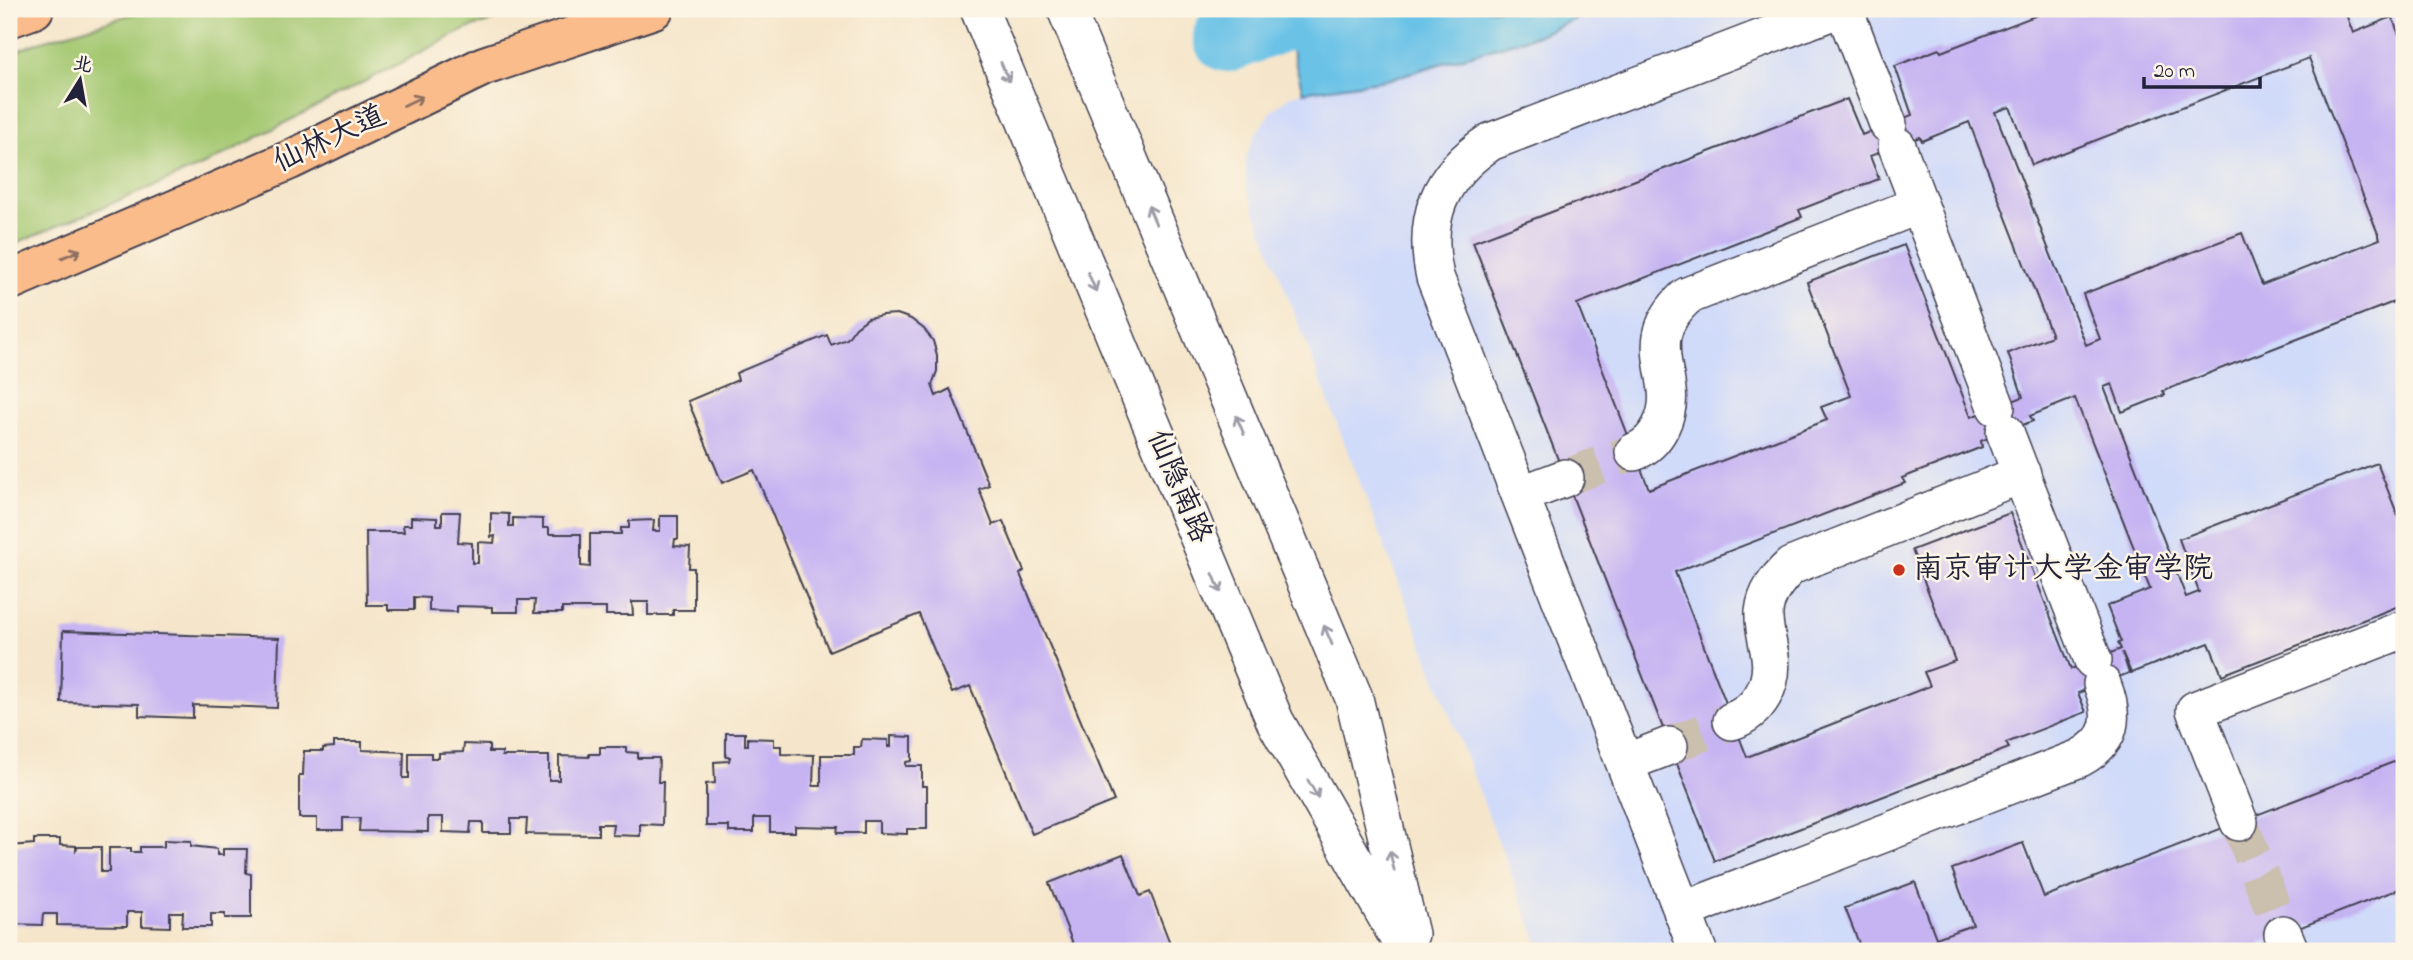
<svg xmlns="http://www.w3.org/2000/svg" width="2413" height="960" viewBox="0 0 2413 960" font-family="'Indie Flower','LXGW WenKai TC',sans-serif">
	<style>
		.built { fill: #d0daf9 }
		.green { fill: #a3c770; stroke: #627456; stroke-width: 2 }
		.water { fill: #6ac2e7; stroke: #467291; stroke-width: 2 }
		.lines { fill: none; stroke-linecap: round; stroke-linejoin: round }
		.river { stroke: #6ac2e7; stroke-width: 70 }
		.building { fill: #c6b4f2; fill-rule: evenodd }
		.minor-tunnel { stroke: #cbbfae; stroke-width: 37; stroke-dasharray: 37 18; stroke-linecap: butt }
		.minor-casing { stroke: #423f51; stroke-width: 40 }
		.major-casing { stroke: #423f51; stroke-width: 42 }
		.minor { stroke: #fff; stroke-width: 37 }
		.major { stroke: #fabc8b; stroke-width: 38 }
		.oneway { stroke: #9c9ca7 }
		.oneway2 { stroke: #8e6f63 }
		.poi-dot { fill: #c8321e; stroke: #fcf5e5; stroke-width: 2.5 }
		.labels { text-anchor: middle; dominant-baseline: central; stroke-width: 5; stroke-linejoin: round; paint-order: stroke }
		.street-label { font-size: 30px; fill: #22223b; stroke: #fcf5e5 }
		.poi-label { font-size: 30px; fill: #22223b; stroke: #fcf5e5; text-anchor: start }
	</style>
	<rect width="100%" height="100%" fill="#fcf5e5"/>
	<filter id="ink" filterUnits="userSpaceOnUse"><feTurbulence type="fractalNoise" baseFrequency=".0143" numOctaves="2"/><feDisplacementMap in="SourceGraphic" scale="14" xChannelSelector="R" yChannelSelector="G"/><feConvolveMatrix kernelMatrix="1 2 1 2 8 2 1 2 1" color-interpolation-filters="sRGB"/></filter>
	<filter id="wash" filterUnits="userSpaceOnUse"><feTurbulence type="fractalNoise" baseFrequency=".00686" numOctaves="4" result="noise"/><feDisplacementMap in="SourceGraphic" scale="28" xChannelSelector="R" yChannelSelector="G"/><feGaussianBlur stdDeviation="1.57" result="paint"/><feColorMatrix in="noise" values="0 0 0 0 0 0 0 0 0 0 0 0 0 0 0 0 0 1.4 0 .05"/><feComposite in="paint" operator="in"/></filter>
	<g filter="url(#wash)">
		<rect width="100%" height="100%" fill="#f5e6cb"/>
		<path class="built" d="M1512,9h892v942h-863l-295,-763v-30l9,-23 17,-24 19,-15z"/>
		<path class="green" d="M149,9h378l-63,21 -262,136 -193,80v-192l30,-12z"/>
		<path class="water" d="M1281,9h316l-56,25 -155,46 -83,12z"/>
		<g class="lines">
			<path class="river" d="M1228,37l73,-28"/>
		</g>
		<g id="blocks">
			<path class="building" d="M2053,9h291l9,24 39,-16 12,31v250l-241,93 2,4 -43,17 -10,-28 -8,3 82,210 13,-5 -20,-53 198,-76 23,58 4,-1v84l-182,71 -13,-32 -78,30 -9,-21 7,21 -51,20 8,19 -80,31 3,5 -294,113 -242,-619 374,-143 15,36 50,-20 -17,-49 44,-17 2,3zM2309,58l71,181 -118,46 -20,-52 -159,61 17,45 -14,6 -91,-233 15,-5 22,58zM1969,122l83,214 -44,17 15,44 -52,20 -67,-172 -97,37 44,114 -30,11 6,13 -178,69 -72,-185 225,-87 -3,-7 80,-31 -9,-23 50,-19 2,4zM2075,398l75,191 -43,17 14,36 -3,1 3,6 -50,20 -61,-156 -98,37 43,111 -31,11 6,14 -183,71 -72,-185 230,-89 -3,-5 80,-31 -1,-6 52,-20 -3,-5z
				M897,314l14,5 13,10 9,12 4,14v16l-5,14 4,11 14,-7 39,96 -10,4 14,36 10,-4 21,50 -4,3 94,227 -82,33 -62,-148 -18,7 -33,-79 -90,37 -75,-181 -32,13 -34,-82 50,-21 -2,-7 91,-38 4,10 16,-6 9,-12 12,-9 14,-3z
				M442,512h18l-2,30 14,1v20h6v-21l16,1 1,-7 -4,1v-24l18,1v12h4v-8l30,1v9h6v6h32v32l9,1v-33h31v-6h8v-7l25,-1 -1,11h7v-15h18v23h-3l-1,7 16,1 -1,21h5v42h-21v5h-25v-13h-16l1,13h-27v-7h-44v5h-28l1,-13h-17v12h-26v-5l-35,-1v6l-28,-1v-13l-15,-1v13h-26v-5h-21l-1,-73h38l-1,-7h8v-8l26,1v7h5z
				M63,631l216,7 -2,70 -84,-3v13l-54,-2v-12l-78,-2z
				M726,733h19v12h3v-7l26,1v7h7v8l33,1 -1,31h8v-31h33v-8h7l1,-8 26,1v7h3v-11l21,1v24l-6,1v4h16v20h5v43h-20v5l-28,-1v-12h-15v12h-27l1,-6 -43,-1v6h-25v-14h-16v14h-25v-6h-23v-42l9,-1 -1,-21 15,-1 1,-4h-4z
				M334,742h28v8l42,2 -1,26h6v-25h22v5h8v-5l24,-1 1,-8 25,1v7h13v4h47v24h10v-24l30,1v-3h11v-7h26v5l12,1v5h21l-1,24h5l-1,43 -22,-1v12l-28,-1 1,-11h-15v11l-72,-1 1,-15h-16v14h-28v-11h-12l-1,11 -27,-1v-15h-15v15l-69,-1 1,-13h-17v12h-26v-12h-18v-43h4l1,-24h19v-3l11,-1z
				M2404,758v129l-144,56 3,8h-401l-17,-43 70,-26 21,56 37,-13 -21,-56 71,-26 21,54z
				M34,839h26v6l16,1v4l2,-3h23v25h8v-24h22v4h9v-5h24v-7l27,1v5l26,3v6h6v-6h24l-1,24 5,1v44h-26v-4h-14v13h-29l1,-15h-13v15l-28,-1v-14h-15v14l-70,-1v-11h-14l-1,11 -33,-1v-78l25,-2z
				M1123,854l17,42 10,-4 23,59h-97l-27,-68z"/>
		</g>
	</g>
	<g filter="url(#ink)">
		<use href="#blocks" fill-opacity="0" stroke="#423f51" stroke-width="2"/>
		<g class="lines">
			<path class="minor-tunnel" d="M1565,478l69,-26
				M1669,746l63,-25
				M2239,822l44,112"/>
			<g class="minor-casing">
				<path id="minor" d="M979,9l296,712 131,230
					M1066,9l288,689 56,236
					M1844,9l44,115
					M1897,146l99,261
					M2005,432l88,228
					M1634,452c24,-9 36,-38 33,-62 -2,-18 -8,-36 -5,-54 3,-17 13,-29 25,-40l232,-91
					M1520,495l45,-17
					M1732,721c27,-10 42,-36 38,-65 -2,-14 -7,-29 -6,-44 2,-19 13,-33 27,-46l231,-92
					M1625,763l44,-17
					M2239,822l-44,-112 209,-81
					M1682,911l398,-153c33,-18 35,-41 22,-74
					M2283,934l7,17
					M1698,951l-263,-674c-13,-59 4,-101 55,-135l348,-133"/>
			</g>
			<g class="major-casing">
				<path id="major" d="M9,18l25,-9
					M9,281l281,-121 194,-94 170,-57"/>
			</g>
			<use href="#minor" class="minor"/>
			<use href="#major" class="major"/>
		</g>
		<defs><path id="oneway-shaft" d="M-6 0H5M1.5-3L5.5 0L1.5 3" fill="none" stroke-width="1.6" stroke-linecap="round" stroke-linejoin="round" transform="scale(1.75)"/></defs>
		<g class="oneway">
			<use href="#oneway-shaft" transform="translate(1005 72) rotate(67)"/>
			<use href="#oneway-shaft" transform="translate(1152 215) rotate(-113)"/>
			<use href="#oneway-shaft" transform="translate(1092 282) rotate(67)"/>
			<use href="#oneway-shaft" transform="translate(1240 425) rotate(-113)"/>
			<use href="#oneway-shaft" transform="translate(1217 583) rotate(67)"/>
			<use href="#oneway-shaft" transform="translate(1328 635) rotate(-113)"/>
			<use href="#oneway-shaft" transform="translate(1313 789) rotate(60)"/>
			<use href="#oneway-shaft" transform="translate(1392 861) rotate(-103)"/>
		</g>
		<g class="oneway2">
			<use href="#oneway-shaft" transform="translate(413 101) rotate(-26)"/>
			<use href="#oneway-shaft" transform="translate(71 254) rotate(-23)"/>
		</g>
	</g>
	<circle class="poi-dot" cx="1899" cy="570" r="7"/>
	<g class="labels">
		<g class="street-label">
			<text transform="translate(330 140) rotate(-25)">仙林大道</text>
			<text transform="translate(1178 487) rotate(67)">仙隐南路</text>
		</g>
		<g class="poi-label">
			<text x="1913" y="570">南京审计大学金审学院</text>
		</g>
	</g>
	<rect width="2413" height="960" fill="none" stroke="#fcf5e5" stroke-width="35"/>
	<g transform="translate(80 80) rotate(11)" stroke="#fcf5e5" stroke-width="5" paint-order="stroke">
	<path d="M0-5L12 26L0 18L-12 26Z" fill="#22223b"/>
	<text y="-10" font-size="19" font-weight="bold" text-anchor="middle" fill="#22223b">北</text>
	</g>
	<path d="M2144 77v10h116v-10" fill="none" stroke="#22223b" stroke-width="3.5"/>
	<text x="2154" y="77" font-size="21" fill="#22223b" stroke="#fcf5e5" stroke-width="5" paint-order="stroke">20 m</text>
</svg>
